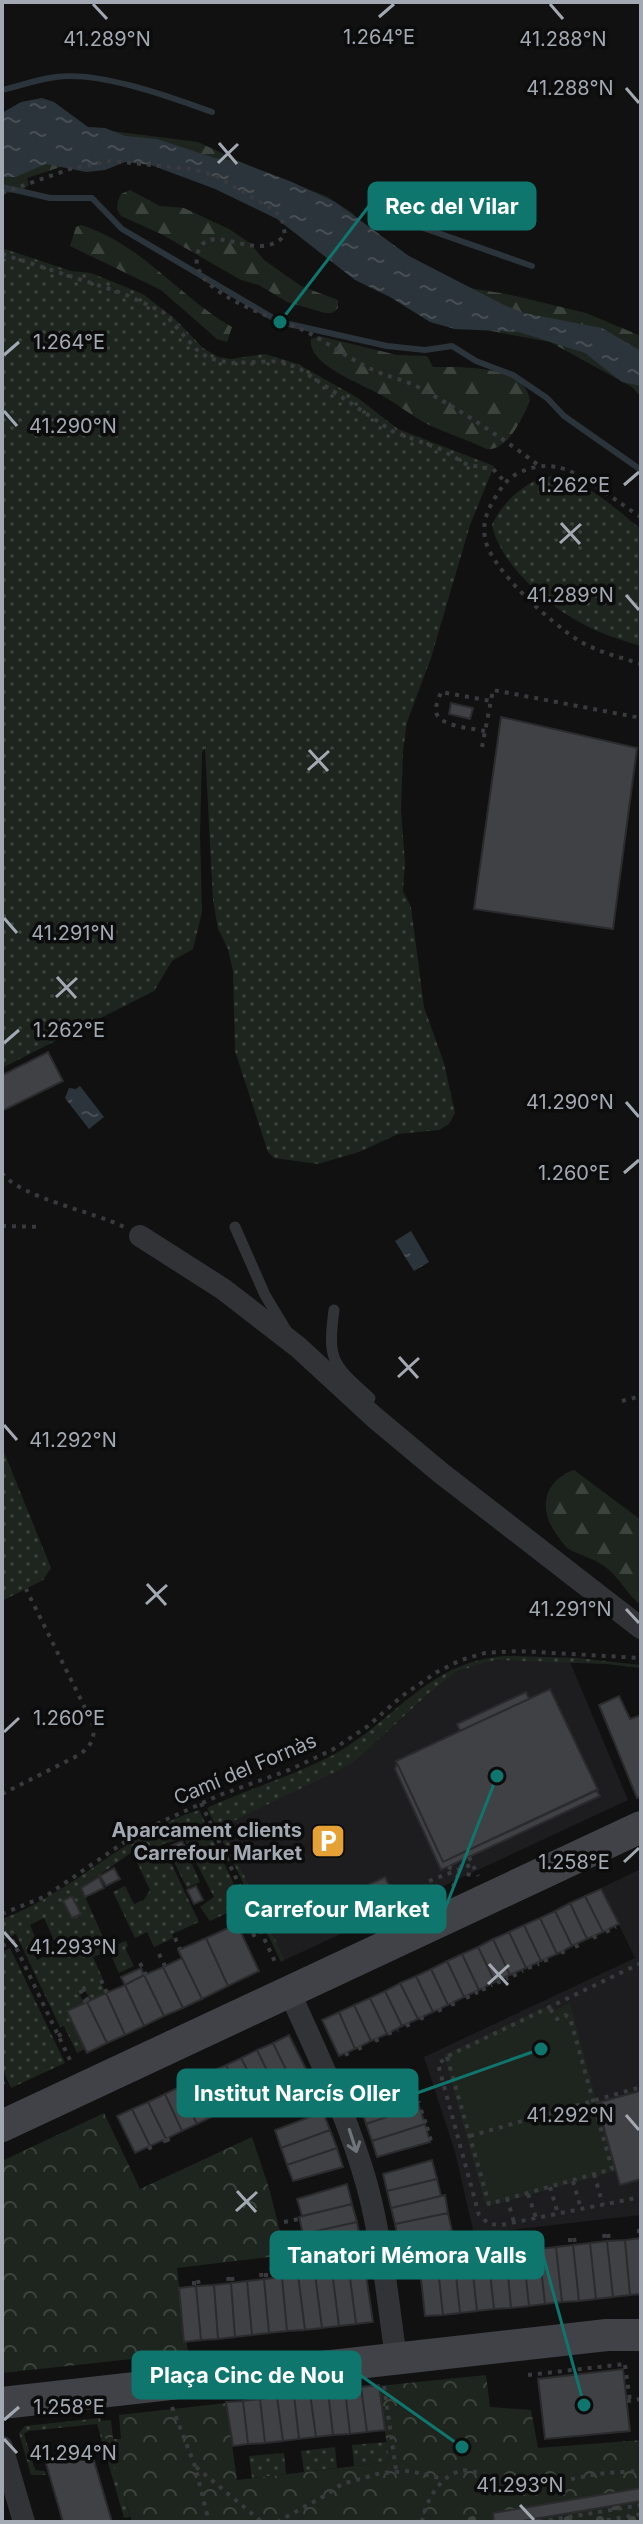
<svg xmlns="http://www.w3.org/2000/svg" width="643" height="2524" viewBox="0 0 643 2524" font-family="Inter,sans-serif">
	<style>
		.built { fill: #1d1d1f }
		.grass { fill: url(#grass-dots); fill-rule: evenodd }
		.forest { fill: url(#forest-firs) }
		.cemetery { fill: url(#cemetery-stones) }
		.park { fill: url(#park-crowns) }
		.pitch { fill: #1e251e }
		.water { fill: url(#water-ripples) }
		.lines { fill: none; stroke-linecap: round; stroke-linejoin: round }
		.stream { stroke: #2b343a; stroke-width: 6 }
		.building { fill: #404145; stroke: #2b2b2e; stroke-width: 2 }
		.path { stroke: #383a3e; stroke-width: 4; stroke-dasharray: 4 6; stroke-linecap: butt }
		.lane { stroke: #323337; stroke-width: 11 }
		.street { stroke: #323337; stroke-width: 22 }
		.secondary { stroke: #404247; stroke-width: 32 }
		.oneway { stroke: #70747b }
		.ticks { fill: none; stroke: #a3a9b2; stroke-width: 3 }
		.labels { text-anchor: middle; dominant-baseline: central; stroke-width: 7; stroke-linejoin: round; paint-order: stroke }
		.street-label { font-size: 20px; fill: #a3a9b2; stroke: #0c0c0d }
		.poi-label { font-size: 20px; font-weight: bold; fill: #a3a9b2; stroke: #0c0c0d; text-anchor: end }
		.ticks-label { font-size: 20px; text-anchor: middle; fill: #a3a9b2; stroke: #0c0c0d; stroke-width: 7; stroke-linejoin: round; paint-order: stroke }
		.leader { fill: none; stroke: #0f766e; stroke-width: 3 }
		.callout-dot { fill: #0f766e; stroke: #0c0c0d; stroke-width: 3 }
		.callout { fill: #0f766e; stroke: #0f766e; stroke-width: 3 }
		.callout-label { font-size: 22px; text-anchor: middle; font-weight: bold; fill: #fff }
	</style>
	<defs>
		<pattern id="grass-dots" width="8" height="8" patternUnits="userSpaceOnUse" patternTransform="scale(2)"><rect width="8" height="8" fill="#1e251e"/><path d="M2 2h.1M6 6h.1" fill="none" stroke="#3c423c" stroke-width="1.8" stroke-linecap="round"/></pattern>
		<pattern id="forest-firs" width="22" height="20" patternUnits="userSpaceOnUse" patternTransform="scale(2)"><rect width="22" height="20" fill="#1e251e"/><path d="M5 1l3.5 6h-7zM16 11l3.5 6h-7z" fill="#3c423c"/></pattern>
		<pattern id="cemetery-stones" width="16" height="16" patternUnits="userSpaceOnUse" patternTransform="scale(2)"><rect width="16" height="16" fill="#1e251e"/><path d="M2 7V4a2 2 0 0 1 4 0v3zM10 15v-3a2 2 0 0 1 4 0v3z" fill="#3c423c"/></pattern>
		<pattern id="park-crowns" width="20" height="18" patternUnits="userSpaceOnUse" patternTransform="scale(2)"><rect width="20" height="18" fill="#1e251e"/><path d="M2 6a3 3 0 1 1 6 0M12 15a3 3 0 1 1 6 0" fill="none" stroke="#3c423c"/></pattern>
		<pattern id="water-ripples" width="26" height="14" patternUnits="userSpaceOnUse" patternTransform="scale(2)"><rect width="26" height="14" fill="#2b343a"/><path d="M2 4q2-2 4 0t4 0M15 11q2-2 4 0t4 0" fill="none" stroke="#474f54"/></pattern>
	</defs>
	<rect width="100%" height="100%" fill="#111112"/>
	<path class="built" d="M495,1660l75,2 58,138 -343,160 -64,-133 131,-63 76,-70 30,-23z
		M641,1869v346l-167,19 -19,-82 -31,-95 211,-99 -34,-70z"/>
	<path class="grass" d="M2,248l69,23 20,2 52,21 32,25 28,29 15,9 13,2 34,-5 33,10 60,34 40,31 96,37 -24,59 -39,133 -24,64 -4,29 -2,59 4,52 -2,29 8,16 13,100 20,56 11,50 -6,11 -10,6 -41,4 -39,18 -41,12 -44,-6 -6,-6 -33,-101 -2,-80 -5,-22 -10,-20 -5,-29 -8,-152 -3,4 -2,83 2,77 -9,37 -21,12 -18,30 -152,77z
		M552,476c35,4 62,32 89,53v117c-20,-6 -40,-12 -58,-22 -34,-17 -83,-60 -91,-99 10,-23 35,-46 60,-49z
		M2,1447l49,121 -8,12 -41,21z
		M513,1656l65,2 63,7v3l-35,-4 -111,-4 -37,11 -30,23 -76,70 -131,63 64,133 -4,2 -74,-154c41,-19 86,-32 126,-53 64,-35 99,-99 180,-99z
		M199,1810l56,119 -5,2 -12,-23 -28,13 -10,-14 14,-10 -30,-58 -22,5 37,78 -27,12 1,4 -19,9 -7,-15 -12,6 -22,-46 12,-6 9,18 10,-4 6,-10 -18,-38 -51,36 27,60 18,-7 2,5 -3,2 9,18 -15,7 -10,-22 -16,6 10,22 -3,2 6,12 -16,7 -6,-12 -6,3 6,12 -13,17 14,29 -8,4 -13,-27 -4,1 -44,-93 -14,6v-21c71,-26 124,-87 197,-109zM44,1918l14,31 -21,11 -2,-6 6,-3 -11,-26z
		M187,1853l13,29 -13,6 -14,-28z
		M10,1948l55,115 -54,25 -9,-20v-116z
		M100,2418l30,99 -6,1 -27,-94 -69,7 -4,3 11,36 10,1 1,4h-15l-12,-42 6,-7z
		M387,2442l2,20 -35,4 -2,-21z
		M335,2447l2,21 -33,4 -3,-21z
		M284,2453l2,21 -34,4 -3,-22z"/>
	<path class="forest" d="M2,117l196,25 69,32 59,22 25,16 73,69 83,13 79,19 55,23v61l-9,-10 -82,-45 -59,-11 -168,-108 -192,-67 -52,5 -52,17 2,7 -9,7 -17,1z
		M130,190l30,16 24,2 45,21 21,14 14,17 37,26 37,14v8l-6,5h-7l-38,-11 -28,-17 -18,-5 -80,-46 -40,-18 -4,-7 1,-8 3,-7z
		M81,225c61,19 98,72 151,102l-5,15 -10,-3 -56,-49 -91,-44 6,-19z
		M319,336l78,19 30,1 6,11c27,0 93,-3 97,34 -8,17 -21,49 -43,48 -19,-9 -39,-15 -58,-24 -19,-10 -35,-24 -54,-33 -18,-10 -68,-28 -64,-53z
		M574,1470l67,50v85c-15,-12 -21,-26 -33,-36 -12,-10 -27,-13 -39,-20 -5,-3 -9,-10 -12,-14 -19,-25 -14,-54 17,-65z"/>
	<path class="cemetery" d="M641,2488v34h-174l-1,-5z"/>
	<path class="park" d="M104,2113l36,76 112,-52 17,51 17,67 -109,13 11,85 -186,20v-212z
		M486,2375l4,32 41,3 7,38 103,-8v48l-174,29v5h-335l-32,-101 11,-1 2,19h8l-2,-24 107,-12 11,77 152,-18 -10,-76z"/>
	<path class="pitch" d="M570,2003l46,168 -130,36 -42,-152 108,-51 3,6z"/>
	<path class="water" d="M42,98l12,4 34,25 17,1 20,8 32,3 58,19 25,4 52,20 43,20 74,54 95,49 20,8 78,15 39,23v35l-19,-4 -37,-29 -66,-21 -64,-3 -25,-7 -40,-25 -35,-17 -78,-61 -62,-30 -64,-24 -26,-3 -20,8 -19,2 -40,-8 -31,13h-13v-64l19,-11z
		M80,1086l24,31 -15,12 -24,-31 4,-10 7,1z
		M411,1231l18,31 -15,9 -19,-30z"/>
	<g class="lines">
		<path class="stream" d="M2,90c18,-4 36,-11 54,-13 44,-6 114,20 156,35
			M2,187l48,11h42l30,31 158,93 107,24 38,4 27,-4 24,15 37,14 34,23 17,18 77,54
			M392,217l140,49"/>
	</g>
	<path class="building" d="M451,703l22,5 -3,11 -21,-5z
		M501,717l136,31 -24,181 -139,-20z
		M48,1052l15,29 -61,30v-36z
		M550,1689l48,101 -155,72 -47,-101z
		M526,1692l3,7 -69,32 -3,-7z
		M619,1696l11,23 9,-3 2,-4v85l-4,1 -38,-93z
		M397,1763l46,99 153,-72 4,6 -159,74 -46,-101z
		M182,1841l6,12 -14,6 -6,-12z
		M114,1868l6,11 -14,7 -6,-10z
		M99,1877l5,11 -19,9 -4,-9z
		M385,1877l8,17 -15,7 -8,-17z
		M196,1886l7,14 -9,4 -7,-14z
		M601,1889l18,35 -16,8 -18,-36z
		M72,1896l9,18 -9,4 -9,-17z
		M585,1896l18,36 -16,7 -17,-36z
		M570,1903l17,36 -15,7 -17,-35z
		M555,1911l17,35 -15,8 -17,-36z
		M540,1918l17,36 -16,7 -17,-36z
		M237,1924l22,47 -31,15 -22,-48z
		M524,1925l17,36 -15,7 -17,-36z
		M509,1932l17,36 -16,7 -17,-36z
		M206,1938l22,48 -26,13 -24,-49z
		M493,1939l17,36 -15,7 -17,-35z
		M478,1947l17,35 -16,8 -17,-36z
		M462,1954l17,36 -15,7 -17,-36z
		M182,1958l20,41 -19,9 -20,-41z
		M447,1961l17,36 -16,8 -17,-36z
		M163,1967l20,41 -19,8 -20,-41z
		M141,1968l3,7 -19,10 -4,-8z
		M431,1969l17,36 -15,7 -17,-36z
		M144,1975l20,41 -20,10 -19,-41z
		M416,1976l17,36 -15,7 -18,-36z
		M400,1983l18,36 -16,7 -17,-35z
		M125,1985l19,41 -19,9 -19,-42z
		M385,1991l17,35 -15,8 -17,-36z
		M106,1993l19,42 -18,8 -20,-41z
		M370,1998l17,36 -16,7 -17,-36z
		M87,2002l20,41 -20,10 -20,-42z
		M354,2005l17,36 -16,8 -16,-37z
		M339,2012l16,37 -16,7 -17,-36z
		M289,2035l20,40 -17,7 -19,-39z
		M273,2043l18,37 -16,7 -18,-37z
		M257,2050l18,37 -15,7 -19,-36z
		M241,2058l19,36 -16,8 -18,-37z
		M226,2065l18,37 -16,7 -18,-37z
		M195,2079l18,37 -16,8 -18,-37z
		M179,2087l18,37 -15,7 -17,-37z
		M413,2090l6,16 -53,18 -5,-16z
		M640,2091l1,88 -21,6 -23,-82z
		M165,2094l17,37 -16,8 -18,-37z
		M148,2102l18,37 -16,7 -18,-37z
		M419,2106l6,18 -53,17 -6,-17z
		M132,2109l18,37 -15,7 -18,-37z
		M323,2112l7,18 -49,18 -6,-18z
		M425,2124l5,18 -53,15 -5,-16z
		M330,2130l7,18 -50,17 -6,-17z
		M337,2148l6,19 -50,14 -6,-16z
		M432,2160l5,19 -50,12 -4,-17z
		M437,2179l4,17 -50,12 -4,-17z
		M347,2184l5,20 -50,12 -5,-17z
		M445,2195l3,18 -53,11 -4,-16z
		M352,2204l5,18 -54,12 -4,-17z
		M448,2213l4,18 -53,12 -4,-19z
		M357,2222l4,21 -54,10 -4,-19z
		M641,2238v56l-11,1 -5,-55z
		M625,2240l5,55 -17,2 -6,-56z
		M607,2241l6,56 -17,2 -6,-56z
		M590,2243l6,56 -17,2 -6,-56z
		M573,2245l6,56 -17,1 -6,-55z
		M556,2247l6,55 -17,2 -6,-55z
		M539,2249l6,55 -16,2 -6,-56z
		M523,2250l6,56 -18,2 -5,-56z
		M506,2252l5,56 -17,1 -6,-55z
		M488,2254l6,55 -17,2 -6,-55z
		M471,2256l6,55 -17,2 -6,-56z
		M454,2257l6,56 -17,2 -6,-56z
		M437,2259l6,56 -18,1 -6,-55z
		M365,2268l8,54 -17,2 -7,-54z
		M349,2270l7,54 -17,2 -7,-55z
		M332,2271l7,55 -17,2 -7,-54z
		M315,2274l7,54 -17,2 -7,-55z
		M298,2275l7,55 -18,1 -5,-54z
		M282,2277l5,54 -18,2 -5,-54z
		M264,2279l5,54 -17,2 -5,-54z
		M247,2281l5,54 -17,2 -4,-54z
		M231,2283l4,54 -17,2 -4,-54z
		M214,2285l4,54 -17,1 -5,-54z
		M196,2286l5,54 -17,2 -5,-54z
		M623,2369l7,62 -85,8 -7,-60z
		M379,2385l6,45 -18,2 -6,-45z
		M361,2387l6,45 -17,2 -5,-45z
		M345,2389l5,45 -17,1 -5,-44z
		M328,2391l5,44 -17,2 -6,-44z
		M310,2393l6,44 -17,2 -5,-44z
		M294,2395l5,44 -16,2 -6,-44z
		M277,2397l6,44 -18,2 -5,-44z
		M260,2399l5,44 -17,1 -5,-43z
		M243,2401l5,43 -15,2 -7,-44z
		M90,2447l22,75h-49l-18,-62z
		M641,2488v13l-125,21h-22l-1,-9z"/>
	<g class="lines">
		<path class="path" d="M2,193l68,-24 41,-8 80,8 23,6 60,35 8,9 3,16c-27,31 -75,-17 -87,17 -14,40 81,67 105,78 26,13 48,31 75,42 13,6 27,8 40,15 43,23 84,51 123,80
			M2,254l120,39 41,19 33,37 12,9 22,5 51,-2 19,8 92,62 48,18 28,16 25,4 12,13
			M641,517c-21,-13 -62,-46 -84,-50 -19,-4 -44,4 -55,20 -10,15 -21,31 -17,51 5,31 66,85 93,102 19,12 42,17 63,24
			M485,731c-12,-3 -46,-4 -49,-19 -1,-6 3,-14 5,-20l50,9
			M482,747l11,-57 148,28
			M2,1173c19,25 90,38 122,54
			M2,1226l39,1
			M622,1401l19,-5
			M2,1794l77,-39c13,-10 17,-17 13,-33l-66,-133
			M201,1803l75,161
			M469,1857l9,19
			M448,1867l25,9
			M429,1881l44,-17
			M453,1887l11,-28
			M2,1914l44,-18 93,-64 81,-37 69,-25 43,-20 36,-24 34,-30 35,-24 24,-12 24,-7 33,-2 123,7
			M606,1932l10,-5
			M252,1936l8,-4
			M175,1938l5,11
			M593,1938l8,-4
			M2,1946l11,-5 57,119
			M575,1947l8,-4
			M561,1953l9,-4
			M159,1954l6,12
			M544,1961l8,-3
			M140,1963l6,12
			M641,1963l-191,92 -12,9 41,151 10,9 12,1 140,-28
			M528,1968l11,-4
			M513,1976l10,-5
			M101,1980l6,13
			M497,1983l11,-5
			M83,1988l5,13
			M80,1990l6,13
			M482,1990l10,-5
			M466,1998l12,-6
			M451,2005l9,-4
			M438,2011l8,-4
			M420,2019l7,-3
			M406,2026l9,-4
			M388,2034l10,-4
			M58,2036l9,-5
			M375,2041l9,-4
			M358,2049l9,-4
			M345,2055l8,-4
			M447,2057l42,147 123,-35 -42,-151 -5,-3 -8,4 -9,-13
			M394,2075l12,-4
			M2,2081l4,9
			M293,2082l7,14
			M415,2092l4,11
			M421,2110l5,14
			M427,2127l4,14
			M470,2136l171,-49
			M167,2138l4,8
			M164,2139l4,8
			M149,2146l4,8
			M594,2174l9,31
			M573,2181l8,28
			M550,2187l8,27
			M528,2194l8,24
			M507,2198l7,24
			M284,2222l15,-3
			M639,2229v6
			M604,2234l1,6
			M608,2234l1,5
			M570,2238v5
			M574,2238l1,5
			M536,2241l1,5
			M540,2241v5
			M502,2245l1,6
			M506,2245l1,5
			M468,2248v6
			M472,2248l1,5
			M438,2251l1,6
			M434,2252v6
			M332,2261l2,11
			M296,2264l1,9
			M299,2264l1,11
			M261,2273l1,6
			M266,2273v6
			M228,2277l1,6
			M232,2277l1,6
			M198,2280l1,6
			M194,2281v6
			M625,2365l5,36
			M528,2375l97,-11
			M384,2386l12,84
			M627,2401l14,-2
			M172,2407l23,59 14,56
			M196,2467l66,55
			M531,2520v2
			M523,2521l1,1
			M277,2522l49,-27 16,-11 39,-11 29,-2 34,8
			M422,2522c3,-20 18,-46 38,-51 13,-4 45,14 65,14 24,0 49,-7 73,-11 14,-2 29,-2 43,-3
			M539,2522l102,-17
			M597,2522l44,-8"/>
		<path class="lane" d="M235,1227l30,68 21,35
			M334,1310c-7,52 -1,54 36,88"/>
		<path class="street" d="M140,1236l83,53 75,58 76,70 67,56 200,155
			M290,1993c28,63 58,124 77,192 15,56 21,116 29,174
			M2,2447l22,75"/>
		<path class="secondary" d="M2,2126l639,-299
			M2,2403l605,-68h34"/>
	</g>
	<defs><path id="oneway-shaft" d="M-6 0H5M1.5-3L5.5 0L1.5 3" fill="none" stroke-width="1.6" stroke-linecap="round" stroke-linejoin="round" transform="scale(2)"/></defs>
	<use class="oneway" href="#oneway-shaft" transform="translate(353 2141) rotate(72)"/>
	<path class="ticks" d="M93,4l14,15M550,4l13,15M379,17l15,-13M626,88l13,15M219,143l18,21M218,163l20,-19M4,355l15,-13M4,411l13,15M624,485l15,-13M561,523l19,21M560,543l21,-19M626,595l13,15M309,750l19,21M308,770l21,-19M4,918l13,15M57,977l19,21M56,997l21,-19M4,1043l15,-13M626,1102l13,15M624,1173l15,-13M399,1357l19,21M398,1377l21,-19M4,1425l13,15M147,1584l19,21M146,1604l21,-19M626,1609l13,14M4,1732l15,-14M624,1862l15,-14M4,1932l13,15M489,1964l19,21M488,1984l21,-19M626,2115l13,15M237,2191l19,21M236,2211l21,-19M4,2420l15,-13M4,2439l13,14M520,2505l14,15"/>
	<defs>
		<g id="parking-square" transform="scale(1.8)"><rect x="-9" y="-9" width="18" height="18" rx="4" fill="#e5a036" stroke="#0c0c0d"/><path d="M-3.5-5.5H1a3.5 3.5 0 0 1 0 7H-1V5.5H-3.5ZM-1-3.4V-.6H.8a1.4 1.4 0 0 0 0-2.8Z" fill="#fff"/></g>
	</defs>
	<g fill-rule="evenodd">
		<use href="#parking-square" x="328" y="1841"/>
	</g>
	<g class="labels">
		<g class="street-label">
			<text transform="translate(245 1769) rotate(-23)">Camí del Fornàs</text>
		</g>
		<g class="poi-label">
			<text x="302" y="1830">Aparcament clients<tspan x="302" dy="23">Carrefour Market</tspan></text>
		</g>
	</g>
	<g class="ticks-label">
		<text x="379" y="44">1.264°E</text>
		<text x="563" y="46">41.288°N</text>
		<text x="107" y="46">41.289°N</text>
		<text x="570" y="95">41.288°N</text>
		<text x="69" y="349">1.264°E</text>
		<text x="73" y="433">41.290°N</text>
		<text x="574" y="492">1.262°E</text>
		<text x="570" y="602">41.289°N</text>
		<text x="73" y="940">41.291°N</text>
		<text x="69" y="1037">1.262°E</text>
		<text x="570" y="1109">41.290°N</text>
		<text x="574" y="1180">1.260°E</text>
		<text x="73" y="1447">41.292°N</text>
		<text x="570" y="1616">41.291°N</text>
		<text x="69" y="1725">1.260°E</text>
		<text x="574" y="1869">1.258°E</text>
		<text x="73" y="1954">41.293°N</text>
		<text x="570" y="2122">41.292°N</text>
		<text x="69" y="2414">1.258°E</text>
		<text x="73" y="2460">41.294°N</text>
		<text x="520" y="2492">41.293°N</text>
	</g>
	<path class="leader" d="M280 322L369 206M497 1776L445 1909M541 2049L417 2093M584 2405L543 2255M462 2447L360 2375"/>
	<g class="callout-dot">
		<circle cx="280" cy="322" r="8"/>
		<circle cx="497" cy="1776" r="8"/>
		<circle cx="541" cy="2049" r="8"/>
		<circle cx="584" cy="2405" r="8"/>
		<circle cx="462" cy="2447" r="8"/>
	</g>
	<g class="callout">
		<rect x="369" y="183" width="166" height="46" rx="8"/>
		<rect x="228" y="1886" width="217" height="46" rx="8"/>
		<rect x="178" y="2070" width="239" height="46" rx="8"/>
		<rect x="271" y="2232" width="272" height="46" rx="8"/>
		<rect x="133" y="2352" width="227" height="46" rx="8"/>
	</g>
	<g class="callout-label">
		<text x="452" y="214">Rec del Vilar</text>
		<text x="337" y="1917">Carrefour Market</text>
		<text x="297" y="2101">Institut Narcís Oller</text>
		<text x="407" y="2263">Tanatori Mémora Valls</text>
		<text x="247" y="2383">Plaça Cinc de Nou</text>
	</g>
	<rect width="643" height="2524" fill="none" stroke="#a3a9b2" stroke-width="8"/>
</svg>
